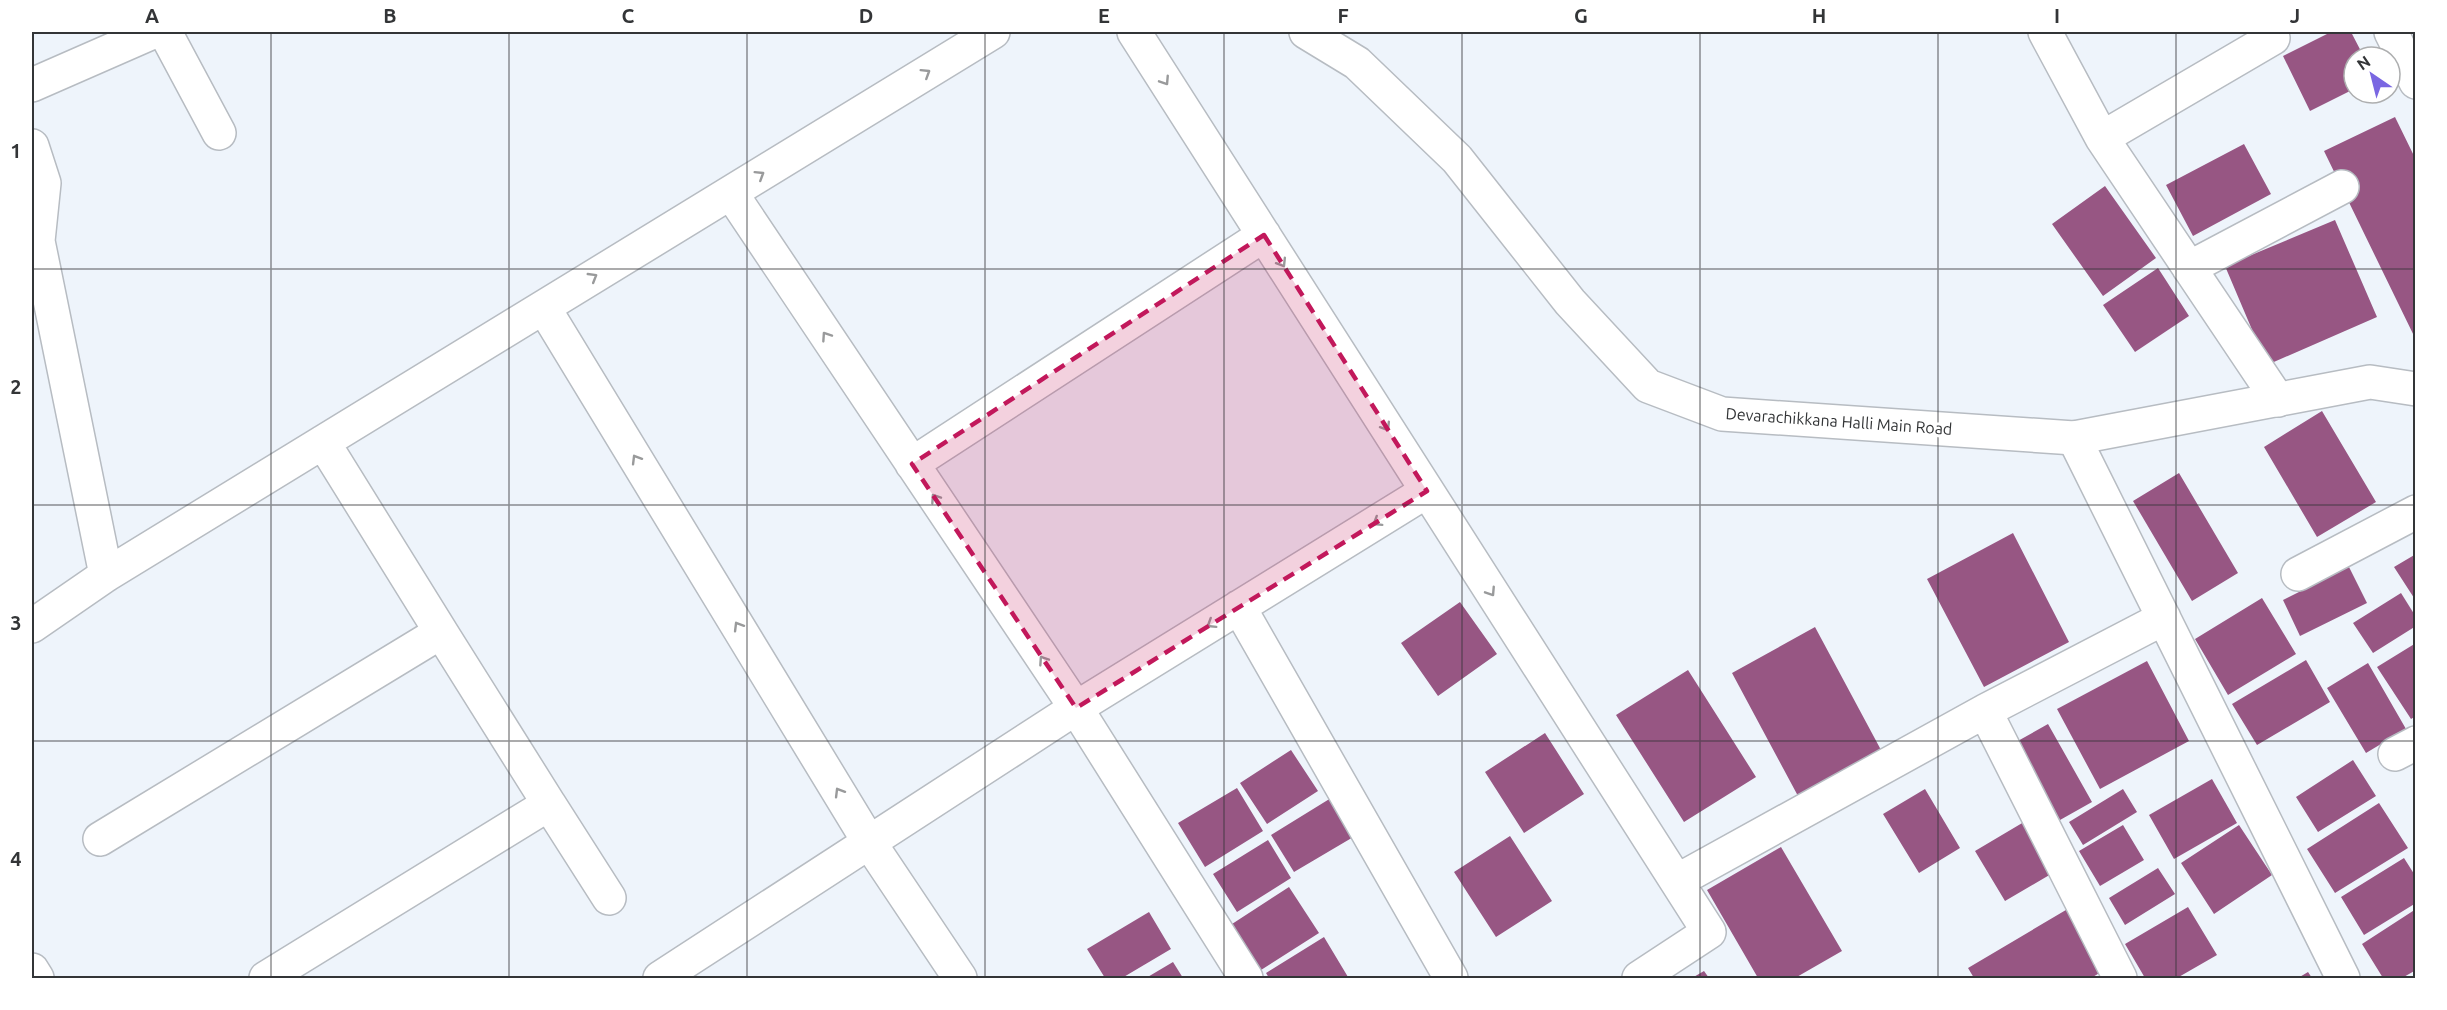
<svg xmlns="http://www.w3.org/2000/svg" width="2447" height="1010" viewBox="0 0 2447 1010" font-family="Ubuntu,sans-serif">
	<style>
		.building { fill: #975683 }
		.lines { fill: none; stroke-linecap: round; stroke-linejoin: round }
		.minor-casing { stroke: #b7bcc2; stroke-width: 36 }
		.tertiary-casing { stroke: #b7bcc2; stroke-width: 36 }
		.minor { stroke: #fff; stroke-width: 33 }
		.tertiary { stroke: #fff; stroke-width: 33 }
		.oneway { stroke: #999a9b }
		.marked { fill: #c2185b; fill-opacity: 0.2; stroke: #c2185b; stroke-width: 4.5; stroke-dasharray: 12 8; stroke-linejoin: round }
		.grid { fill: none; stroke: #333537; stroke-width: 1.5; stroke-opacity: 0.55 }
		.labels { text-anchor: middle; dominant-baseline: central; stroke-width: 6; stroke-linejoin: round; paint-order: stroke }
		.street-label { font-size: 16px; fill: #333537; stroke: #fff }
		.neatline { fill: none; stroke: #333537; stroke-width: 2 }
		.grid-label { font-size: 20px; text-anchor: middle; font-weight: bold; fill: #333537 }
	</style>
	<rect width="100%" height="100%" fill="#eef4fb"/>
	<path class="building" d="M2331,32h20l13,25h-10v32l-44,22 -27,-55z
		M2395,117l21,43v180l-92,-189z
		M2244,144l27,50 -78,42 -27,-51z
		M2105,186l51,72 -53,38 -51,-72z
		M2335,220l42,97 -110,48 -42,-99z
		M2158,268l31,48 -54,36 -32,-47z
		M2322,411l54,91 -59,35 -53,-90z
		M2179,473l59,100 -46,28 -59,-100z
		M2013,533l56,109 -85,45 -57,-108z
		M2416,554v47l-22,-34z
		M2349,567l18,36 -67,33 -17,-36z
		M2401,593l15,24v9l-43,27 -20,-30z
		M2262,598l34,56 -68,41 -33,-56z
		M1460,602l37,52 -59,42 -37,-53z
		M1815,627l66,123 -83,46 -66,-123z
		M2416,643v73l-5,3 -34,-52z
		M2306,660l24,42 -73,43 -25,-41z
		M2147,661l42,80 -89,48 -43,-80z
		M2368,663l38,66 -40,24 -39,-65z
		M1688,670l68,107 -72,45 -68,-107z
		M2048,724l44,78 -32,18 -44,-78z
		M1545,733l39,61 -60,39 -39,-61z
		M1291,750l27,41 -51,33 -27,-41z
		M2353,760l23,36 -58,36 -22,-35z
		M2212,779l25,44 -63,36 -25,-44z
		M1237,788l26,43 -58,36 -27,-44z
		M1925,789l35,59 -41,25 -36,-59z
		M2123,789l14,23 -54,33 -14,-23z
		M1331,798l24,38 -61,36 -23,-37z
		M2379,803l29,45 -73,45 -28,-44z
		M2034,816l29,51 -58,34 -30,-50z
		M2123,825l21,35 -44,26 -21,-35z
		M2239,825l33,50 -58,39 -33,-51z
		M1510,836l42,65 -56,36 -42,-65z
		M1268,840l23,38 -54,34 -24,-38z
		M1781,847l61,104 -47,27h-37l-51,-88z
		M2404,858l12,19v26l-52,32 -23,-38z
		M2158,868l17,26 -50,31 -16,-27z
		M1289,887l30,46 -58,37 -29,-46z
		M2071,907l37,61 -17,10h-117l-6,-10z
		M2188,907l29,48 -40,23h-32l-20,-34z
		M2416,909v61l-14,8h-19l-21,-34z
		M1149,912l22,37 -49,29h-17l-18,-29z
		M1324,937l24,40 -79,1 -3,-5z
		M1173,962l10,16h-37z
		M1704,971l5,7h-17z
		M2308,972l4,6h-14z"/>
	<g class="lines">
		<g class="minor-casing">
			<path id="minor" d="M165,32l54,101
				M1134,32l575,900 -70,46
				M2045,32l57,106 176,262
				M2391,32l25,50
				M32,85l121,-53
				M2102,138l171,-100
				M32,146l12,37 -6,58 68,334
				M731,193l345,515 170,270
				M2189,268l153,-81
				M544,308l325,534 91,136
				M2074,438l269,540
				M912,464l352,-229
				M2298,574l118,-62
				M1239,607l212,371
				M32,626l74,-51 887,-543
				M1985,711l135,267
				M2395,754l21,-11
				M549,804l60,94
				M100,839l341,-207 -118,-190
				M1677,881l308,-170 179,-93
				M32,970l5,8
				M266,978l283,-174 -108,-172
				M660,978l416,-270 351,-217"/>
		</g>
		<g class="tertiary-casing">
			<path id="tertiary" d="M1306,32l51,31 100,96 113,143 78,84 74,28 352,24 296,-56 46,7"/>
		</g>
		<use href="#minor" class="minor"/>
		<use href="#tertiary" class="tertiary"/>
	</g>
	<defs><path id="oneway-chevron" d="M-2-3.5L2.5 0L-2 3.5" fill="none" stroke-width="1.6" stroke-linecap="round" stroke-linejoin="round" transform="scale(1.5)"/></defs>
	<g class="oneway">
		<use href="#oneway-chevron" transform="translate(926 73) rotate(-32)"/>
		<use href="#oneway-chevron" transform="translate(1165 81) rotate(57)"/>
		<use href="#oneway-chevron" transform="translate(760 175) rotate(-32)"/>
		<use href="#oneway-chevron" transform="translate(1282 263) rotate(58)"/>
		<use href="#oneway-chevron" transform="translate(593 277) rotate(-31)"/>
		<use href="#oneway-chevron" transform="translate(826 336) rotate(-124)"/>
		<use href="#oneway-chevron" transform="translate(1386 427) rotate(58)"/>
		<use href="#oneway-chevron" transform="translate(636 459) rotate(-121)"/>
		<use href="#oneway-chevron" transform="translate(935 498) rotate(-124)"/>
		<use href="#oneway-chevron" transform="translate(1377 522) rotate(148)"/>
		<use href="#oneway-chevron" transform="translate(1491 592) rotate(57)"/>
		<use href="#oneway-chevron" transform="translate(1211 624) rotate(148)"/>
		<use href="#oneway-chevron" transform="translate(738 626) rotate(-121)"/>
		<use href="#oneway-chevron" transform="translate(1043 660) rotate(-124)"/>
		<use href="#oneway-chevron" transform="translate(839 792) rotate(-121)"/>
	</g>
	<path class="marked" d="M1264,235l163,256 -351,217 -164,-244z"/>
	<path class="grid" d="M271,32v946M509,32v946M747,32v946M985,32v946M1224,32v946M1462,32v946M1700,32v946M1938,32v946M2176,32v946M32,269h2384M32,505h2384M32,741h2384"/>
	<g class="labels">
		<g class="street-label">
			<text transform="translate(1839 421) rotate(4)">Devarachikkana Halli Main Road</text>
		</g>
	</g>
	<rect width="2447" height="1010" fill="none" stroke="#ffffff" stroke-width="66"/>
	<g transform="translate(2372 75) rotate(325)"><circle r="28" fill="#ffffff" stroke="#adaeaf" stroke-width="1.5"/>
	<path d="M0-4.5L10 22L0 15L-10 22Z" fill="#7a67e2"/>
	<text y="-9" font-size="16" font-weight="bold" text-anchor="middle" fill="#333537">N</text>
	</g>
	<rect x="33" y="33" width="2381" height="944" class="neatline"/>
	<g class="grid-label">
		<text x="152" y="23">A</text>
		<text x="390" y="23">B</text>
		<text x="628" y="23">C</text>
		<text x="866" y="23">D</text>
		<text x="1104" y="23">E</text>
		<text x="1343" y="23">F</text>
		<text x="1581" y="23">G</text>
		<text x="1819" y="23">H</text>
		<text x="2057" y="23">I</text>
		<text x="2295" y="23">J</text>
		<text x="16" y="158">1</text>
		<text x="16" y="394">2</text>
		<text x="16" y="630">3</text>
		<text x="16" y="866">4</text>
	</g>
</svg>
